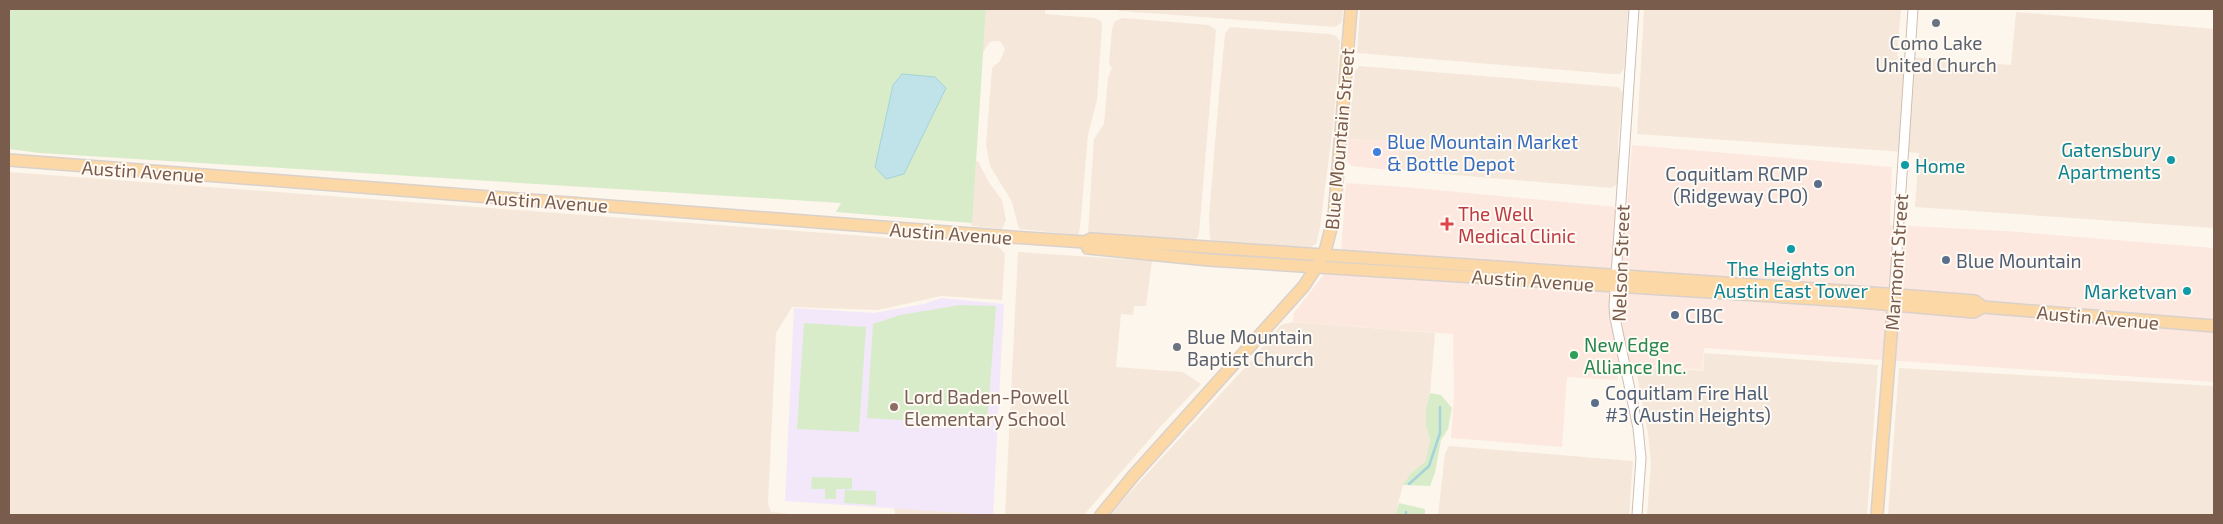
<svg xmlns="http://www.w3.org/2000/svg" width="2223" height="524" viewBox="0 0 2223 524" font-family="'Exo 2',sans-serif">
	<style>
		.residential { fill: #f5e8da }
		.commercial { fill: #fde8e0 }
		.education { fill: #f3e8fa }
		.green { fill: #d8ecc9 }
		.water { fill: #bfe3e8; stroke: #a5d3da }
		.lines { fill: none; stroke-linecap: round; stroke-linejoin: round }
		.stream { stroke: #a5d3da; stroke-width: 2.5 }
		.minor-casing { stroke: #d1beb0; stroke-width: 11 }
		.major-casing { stroke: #dad1cd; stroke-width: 14 }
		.minor { stroke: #fff; stroke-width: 9 }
		.major { stroke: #fbd8a5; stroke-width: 11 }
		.worship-dot { fill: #6b7280; stroke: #fffaf3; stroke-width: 2 }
		.shop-dot { fill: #3f7fe0; stroke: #fffaf3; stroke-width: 2 }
		.culture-dot { fill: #0f9aa8; stroke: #fffaf3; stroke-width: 2 }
		.service-dot { fill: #5c6f8a; stroke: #fffaf3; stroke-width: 2 }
		.health-dot { fill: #e0444e; stroke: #fffaf3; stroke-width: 2 }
		.leisure-dot { fill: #2e9e5b; stroke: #fffaf3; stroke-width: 2 }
		.education-dot { fill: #8d6e63; stroke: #fffaf3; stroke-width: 2 }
		.labels { text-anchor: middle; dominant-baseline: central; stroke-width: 4; stroke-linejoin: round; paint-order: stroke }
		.worship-label { font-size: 19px; fill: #5b616d; stroke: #fffaf3 }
		.street-label { font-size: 19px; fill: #7a5c4d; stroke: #fffaf3 }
		.shop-label { font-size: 19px; fill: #366cbe; stroke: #fffaf3; text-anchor: start }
		.culture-label { font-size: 19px; fill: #0d838f; stroke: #fffaf3; text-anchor: end }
		.service-label { font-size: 19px; fill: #4e5e75; stroke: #fffaf3; text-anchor: start }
		.health-label { font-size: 19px; fill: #be3a42; stroke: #fffaf3; text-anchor: start }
		.leisure-label { font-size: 19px; fill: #27864d; stroke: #fffaf3; text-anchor: start }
		.education-label { font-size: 19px; fill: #785e54; stroke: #fffaf3; text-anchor: start }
	</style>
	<rect width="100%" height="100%" fill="#fdf6ec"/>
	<path class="residential" d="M986,9h59v5l49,4 7,3 1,3 -5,76 -9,35 -8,93 -2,7 -59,-6 -7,-27 -22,-36 -4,-21 6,-77 8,-7 5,-12 -5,-8h-5l-5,1 -7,10z
		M1114,9h229l-1,13 -7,5 -215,-16z
		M1360,9h268l-4,59 -4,6h-8l-255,-21z
		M1644,9h257l-4,47 114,9 5,-53 198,17v199l-299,-21 4,-54 -282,-19z
		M1123,18l86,7 7,5 -17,204 -4,7 -106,-6 -1,-2 6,-94 10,-15 4,-46 4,-10 -3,-4 3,-35 3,-8z
		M1230,27l99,7 7,2 4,5 -6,77 -14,110 -4,16 -7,4 -93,-6 -6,-3 -1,-23 10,-121 6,-61z
		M1359,66l259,21 5,6 -5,51 1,36 -3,5 -5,3 -204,-17 -9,-3 1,-26 -51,-3 7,-68z
		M976,161h2l10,20 14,19 4,20 -4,9 -31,-3z
		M9,172l989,74 7,8 -3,46 -61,-4 -63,14 -86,-3 -16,26 -8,171 3,8 31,3h-793z
		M1018,252l134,9 -6,45h-12l-1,9 -12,-1 -5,53 67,5 18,12 -40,42 -77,89h-79z
		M1293,322l142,11 -5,60 -4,15v17l4,16 -5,22 -15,11 -7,11 -8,30h-286l142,-154 30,-36z
		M1704,353l174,12 -11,150h-220l4,-52 -3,-30 -13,-68 68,6z
		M1899,368l315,18v129h-326z
		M1449,446l184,15 -4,54h-191l7,-61z
		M894,506l95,6v3h-94z"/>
	<path class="commercial" d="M1348,139l51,3 -1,26 -9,2 -37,-4 -5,-5z
		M1632,145l260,22 -2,58 116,6 208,17v134l-510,-34 -2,22 -67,-6 -18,5 1,11 -51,-3 -5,70 -111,-9 3,-42 -1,-62 -160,-12 1,-9 47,-61 5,-69 59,4 222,21z"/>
	<path class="education" d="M941,298l63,6 -11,211 -208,-14 9,-193 80,5 50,-9z"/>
	<path class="green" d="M9,9h977l-14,214 -136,-11 5,-9 -801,-50 -31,-4z
		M960,305l36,1 -9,119 -120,-7 6,-94 27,-9z
		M804,323l62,4 -7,105 -62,-3z
		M1430,393l11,2 11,13 -4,21 -7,11 -6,33 -5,13 -27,-1 7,-11 15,-12 5,-21 -4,-16v-17z
		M812,477l40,1v11h-16v10h-11v-10h-14z
		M845,490l31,1v14l-32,-2z
		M1399,503l26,6v6h-30z"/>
	<path class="water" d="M902,74l33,3 11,11 -42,86 -18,5 -11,-12 18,-82z"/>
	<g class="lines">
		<path class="stream" d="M1409,484l20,-18 11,-33v-26
			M1406,515v-3"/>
		<g class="minor-casing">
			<path id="minor" d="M1634,9l-20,297 1,12 23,110 3,30 -4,57
				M1894,295l19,-286"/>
		</g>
		<g class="major-casing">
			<path id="major" d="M9,160l1003,77 73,5 6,-3 795,55 89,7 8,6 231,19
				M1085,242l3,6 121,12 640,41 125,11 9,-5
				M1101,515l33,-40 170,-189 20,-31 10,-38 17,-208
				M1877,515l17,-218"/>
		</g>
		<use href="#minor" class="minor"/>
		<use href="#major" class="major"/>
	</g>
	<g class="worship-dot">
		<circle cx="1936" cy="23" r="5"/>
		<circle cx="1177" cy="347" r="5"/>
	</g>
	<circle class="shop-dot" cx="1377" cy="152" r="5"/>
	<g class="culture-dot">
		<circle cx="2171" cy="160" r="5"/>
		<circle cx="1905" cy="165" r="5"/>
		<circle cx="1791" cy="249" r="5"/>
		<circle cx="2187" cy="291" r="5"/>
	</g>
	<g class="service-dot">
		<circle cx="1818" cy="184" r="5"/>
		<circle cx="1946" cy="260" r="5"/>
		<circle cx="1675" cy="315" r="5"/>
		<circle cx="1595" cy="403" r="5"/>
	</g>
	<path class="health-dot" d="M1444.5 216.5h5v5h5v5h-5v5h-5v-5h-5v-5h5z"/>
	<circle class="leisure-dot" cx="1574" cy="355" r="5"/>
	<circle class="education-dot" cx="894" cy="407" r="5"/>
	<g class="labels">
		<g class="worship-label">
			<text x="1936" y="42">Como Lake<tspan x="1936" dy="22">United Church</tspan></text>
			<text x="1187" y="336" text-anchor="start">Blue Mountain<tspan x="1187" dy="22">Baptist Church</tspan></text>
		</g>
		<g class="street-label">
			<text transform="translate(1339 139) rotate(-85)">Blue Mountain Street</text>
			<text transform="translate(143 171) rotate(4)">Austin Avenue</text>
			<text transform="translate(547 201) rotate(4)">Austin Avenue</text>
			<text transform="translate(951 233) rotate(4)">Austin Avenue</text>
			<text transform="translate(1896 262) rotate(-86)">Marmont Street</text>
			<text transform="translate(1620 263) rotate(-88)">Nelson Street</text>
			<text transform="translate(1533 280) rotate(4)">Austin Avenue</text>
			<text transform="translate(2098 317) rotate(5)">Austin Avenue</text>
		</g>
		<g class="shop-label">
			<text x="1387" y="141">Blue Mountain Market<tspan x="1387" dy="22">&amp; Bottle Depot</tspan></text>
		</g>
		<g class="culture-label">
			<text x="2161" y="149">Gatensbury<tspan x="2161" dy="22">Apartments</tspan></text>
			<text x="1915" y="165" text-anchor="start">Home</text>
			<text x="1791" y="268" text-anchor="middle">The Heights on<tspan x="1791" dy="22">Austin East Tower</tspan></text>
			<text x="2177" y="291">Marketvan</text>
		</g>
		<g class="service-label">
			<text x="1808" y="173" text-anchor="end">Coquitlam RCMP<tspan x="1808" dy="22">(Ridgeway CPO)</tspan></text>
			<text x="1956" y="260">Blue Mountain</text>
			<text x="1685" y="315">CIBC</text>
			<text x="1605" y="392">Coquitlam Fire Hall<tspan x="1605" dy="22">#3 (Austin Heights)</tspan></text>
		</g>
		<g class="health-label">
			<text x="1458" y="213">The Well<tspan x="1458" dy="22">Medical Clinic</tspan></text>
		</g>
		<g class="leisure-label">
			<text x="1584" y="344">New Edge<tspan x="1584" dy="22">Alliance Inc.</tspan></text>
		</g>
		<g class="education-label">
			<text x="904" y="396">Lord Baden-Powell<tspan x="904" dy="22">Elementary School</tspan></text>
		</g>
	</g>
	<rect width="2223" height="524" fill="none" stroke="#7a5c4d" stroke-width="20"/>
</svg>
